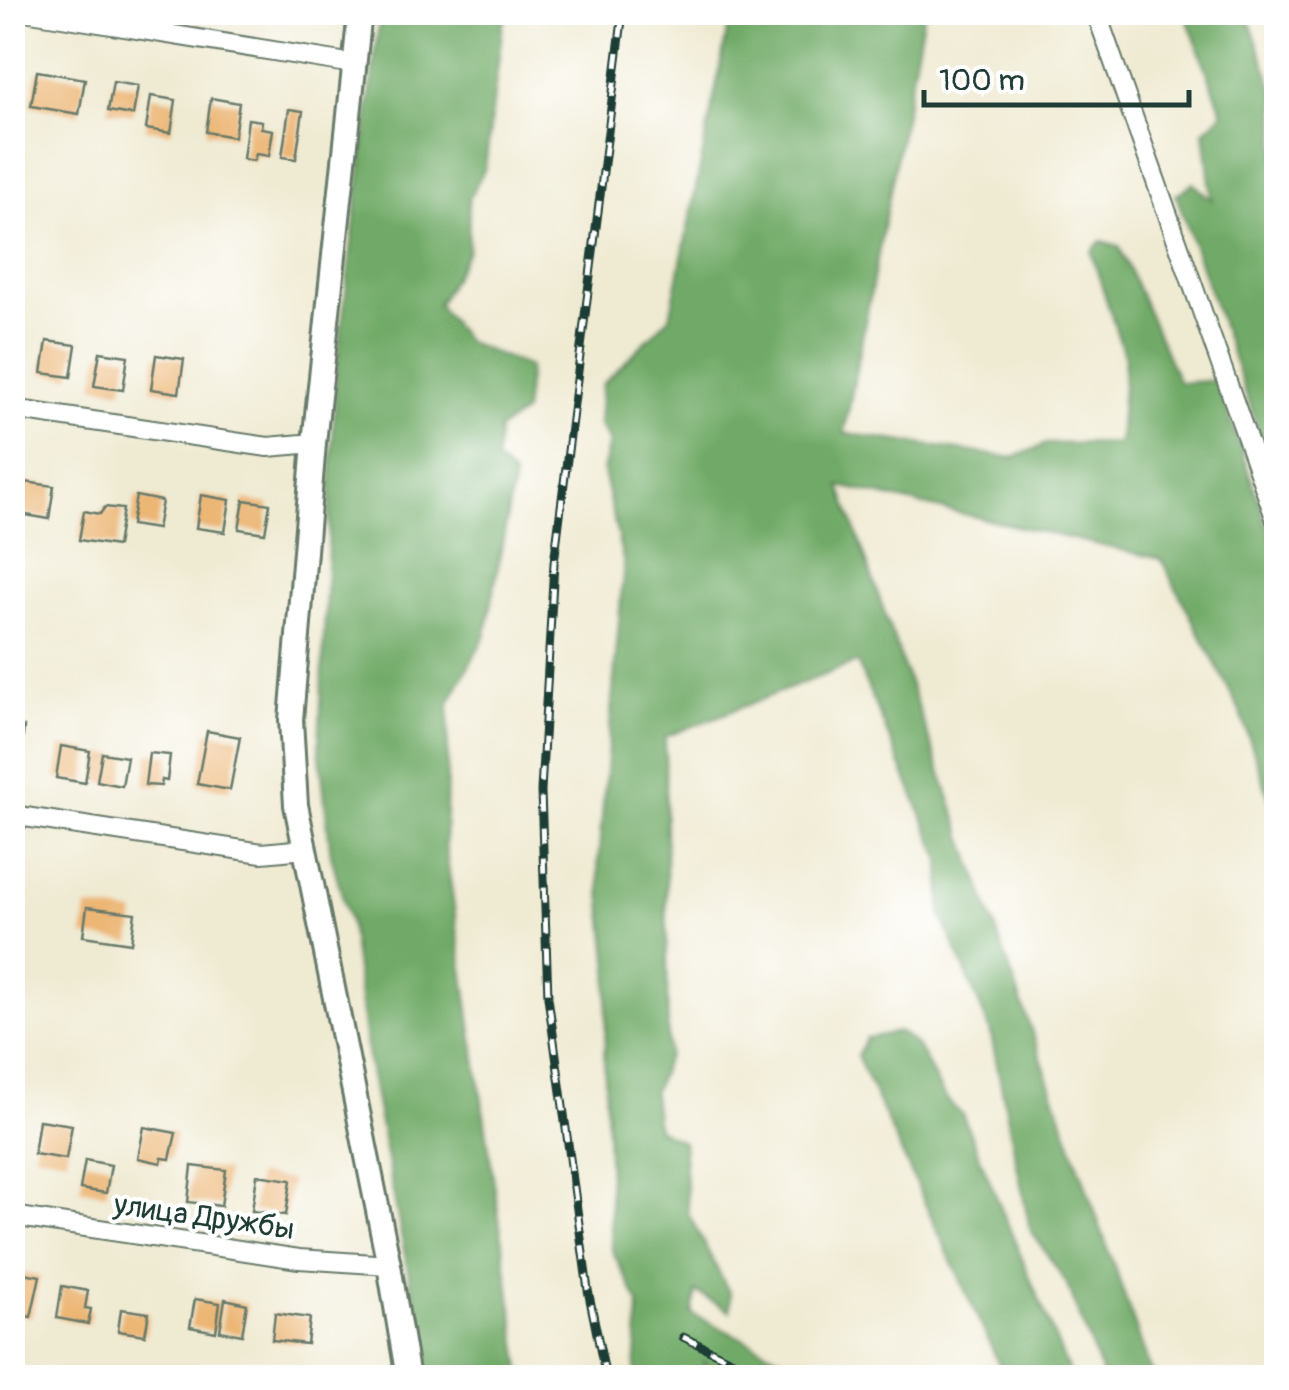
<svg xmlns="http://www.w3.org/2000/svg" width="1289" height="1390" viewBox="0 0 1289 1390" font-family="Pangolin,sans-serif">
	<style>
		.forest { fill: #71aa68; stroke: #48744e; stroke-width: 2.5 }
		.building { fill: #ecb674 }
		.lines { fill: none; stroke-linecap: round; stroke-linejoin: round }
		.minor-casing { stroke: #687a6b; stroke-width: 22 }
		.tertiary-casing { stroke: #687a6b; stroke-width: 28 }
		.minor { stroke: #fff; stroke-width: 18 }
		.tertiary { stroke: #fff; stroke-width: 22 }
		.rail-casing { stroke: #1f3d34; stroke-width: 9 }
		.rail { stroke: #fff; stroke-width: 5; stroke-dasharray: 15; stroke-linecap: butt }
		.labels { text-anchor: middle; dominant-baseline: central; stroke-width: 8; stroke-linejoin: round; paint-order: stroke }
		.street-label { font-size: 30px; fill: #1f3d34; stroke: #fff }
	</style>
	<rect width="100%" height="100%" fill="#fff"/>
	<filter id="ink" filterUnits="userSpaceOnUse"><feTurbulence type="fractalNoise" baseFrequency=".01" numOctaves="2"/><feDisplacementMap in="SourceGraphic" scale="20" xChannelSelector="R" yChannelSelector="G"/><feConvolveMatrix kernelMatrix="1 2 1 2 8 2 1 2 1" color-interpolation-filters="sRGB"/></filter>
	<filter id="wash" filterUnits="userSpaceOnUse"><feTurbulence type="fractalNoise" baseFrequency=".0048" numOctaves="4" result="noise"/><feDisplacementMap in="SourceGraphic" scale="40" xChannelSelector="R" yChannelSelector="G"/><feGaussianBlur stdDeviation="2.25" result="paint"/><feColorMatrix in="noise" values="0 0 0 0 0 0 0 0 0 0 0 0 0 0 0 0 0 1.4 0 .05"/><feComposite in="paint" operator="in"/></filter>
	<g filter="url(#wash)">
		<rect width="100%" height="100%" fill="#efead2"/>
		<path class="forest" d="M380,13h130l-7,10 -18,145 -16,30 -1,53 -30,54 29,37 62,25 -5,45 -25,17 -3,31 18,17 -28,157 -37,69 -4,142 77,532h-94l-59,-312 -19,-141 -19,-69 -12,-109 17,-373z
			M731,13h193l-80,420 169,25 33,-14 73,-1 6,-85 -34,-106 10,-11 18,5 60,137 38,-3 59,171v267l-36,-107 -79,-152 -321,-73 313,891h-50l-36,-93 -37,-55 -40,-199 -49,-116v-54l-84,-198 -192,75 3,318 -15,38 4,36 26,13 5,71 42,81v17l-34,-19 -4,22 129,63h-88l-31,-16 11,16h-78l4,-73 -27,-54 -8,-191 5,-92 -11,-103 26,-300 -21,-92 6,-31 -10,-17 3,-39 68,-68z
			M1185,13h62l29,83v384l-100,-285 17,-12 19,17 -8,-69 19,-18z
			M898,1032c36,17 30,58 64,82l109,263h-66l-148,-321 9,-18z"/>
		<g id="blocks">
			<path class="building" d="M37,71l48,8 -6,35 -48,-8z
				M113,82l25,4 -5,29 -25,-4z
				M151,96l25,4 -5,33 -25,-4z
				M211,98l28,5 -5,34 -28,-5z
				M289,109l14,2 -7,48 -14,-2z
				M248,119l14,2 -1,7 12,2 -4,26 -13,-2 -2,7 -11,-2z
				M47,341l29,4 -5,32 -29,-4z
				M100,352l28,4 -5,34 -29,-4z
				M156,355l28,4 -5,34 -28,-4z
				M25,482l29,4 -5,33 -29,-5z
				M201,495l29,5 -5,32 -29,-4z
				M136,496l26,5 -5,28 -26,-4z
				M244,500l26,4 -5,29 -26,-4z
				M105,507l18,2 -6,37 -38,-6 5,-29 16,3z
				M12,726l12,1 -3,27 -9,-1z
				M207,731l33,6 -10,53 -33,-6z
				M61,746l29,5 -5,32 -29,-5z
				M102,753l25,4 -5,29 -25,-5z
				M149,753l21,2 -3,26 -5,-1 -1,6 -16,-1z
				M87,907l48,6 -4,30 -48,-7z
				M39,1120l33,5 -6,34 -32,-5z
				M144,1127l32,6 -6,26 -8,-1 -1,5 -23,-5z
				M85,1160l26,5 -5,28 -26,-4z
				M192,1166l34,4 -5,36 -33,-4z
				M257,1175l34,5 -5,35 -34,-4z
				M14,1271l26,5 -9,41 -19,-4z
				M62,1286l26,5 -3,17 6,1 -3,15 -31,-6z
				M195,1299l25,4 -4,29 -26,-5z
				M225,1299l22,5 -5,31 -22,-4z
				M121,1309l28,4 -4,22 -27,-4z
				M275,1313l35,5 -3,26 -35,-4z"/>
		</g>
	</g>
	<g filter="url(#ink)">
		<use href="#blocks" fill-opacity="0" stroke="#687a6b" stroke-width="2.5"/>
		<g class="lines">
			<g class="minor-casing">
				<path id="minor" d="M31,12l323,52
					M1096,12l180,508
					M12,409l256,38 46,-4
					M12,815l250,38 43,-4
					M12,1216l287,43 90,6"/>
			</g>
			<g class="tertiary-casing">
				<path id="tertiary" d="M360,12l-46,431 -23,277 5,85 93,460 19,113"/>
			</g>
			<use href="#minor" class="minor"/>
			<use href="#tertiary" class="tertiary"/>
			<g class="rail-casing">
				<path id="rail" d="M683,1337l85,41
					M606,1378l-18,-88 -40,-293 -7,-206 13,-228 69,-551"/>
			</g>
			<use href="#rail" class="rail"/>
		</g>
	</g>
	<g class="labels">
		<g class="street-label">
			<text transform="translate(204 1217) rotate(8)">улица Дружбы</text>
		</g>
	</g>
	<rect width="1289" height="1390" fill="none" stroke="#fff" stroke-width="50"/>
	<path d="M924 90v15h265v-15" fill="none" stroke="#1f3d34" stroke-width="5"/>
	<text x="939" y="90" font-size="30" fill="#1f3d34" stroke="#ffffff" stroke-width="8" paint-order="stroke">100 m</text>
</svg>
